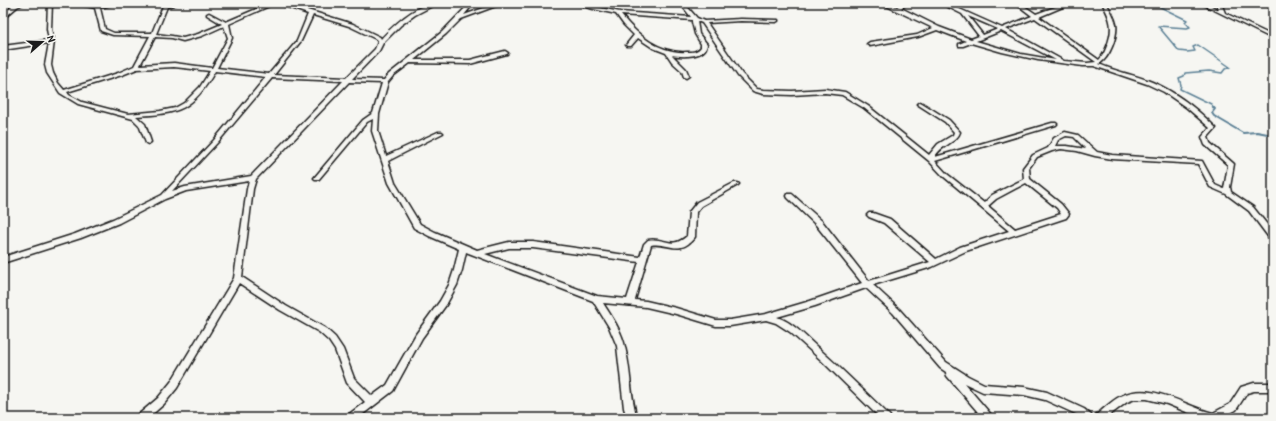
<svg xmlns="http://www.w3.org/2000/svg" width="1276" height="421" viewBox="0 0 1276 421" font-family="'Patrick Hand',sans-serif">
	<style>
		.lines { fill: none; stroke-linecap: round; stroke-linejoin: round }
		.stream-far1 { stroke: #5b8095; stroke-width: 1.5 }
		.stream { stroke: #5b8095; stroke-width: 2 }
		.street-casing { stroke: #1c1c1c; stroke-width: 3 }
		.secondary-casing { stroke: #1c1c1c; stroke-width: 3 }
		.street { fill: #f6f6f2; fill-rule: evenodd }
		.secondary { fill: #f6f6f2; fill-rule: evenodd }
	</style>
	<rect width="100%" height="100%" fill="#f6f6f2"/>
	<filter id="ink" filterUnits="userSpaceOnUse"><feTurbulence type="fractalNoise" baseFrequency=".025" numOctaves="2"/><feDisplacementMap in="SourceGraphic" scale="8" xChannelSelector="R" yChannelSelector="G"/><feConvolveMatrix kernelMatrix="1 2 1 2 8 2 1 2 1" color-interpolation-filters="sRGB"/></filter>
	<g filter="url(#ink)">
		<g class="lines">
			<path class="stream-far1" d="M1152,3l35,17 -2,2 5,5 -3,1 -29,-2 21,25 8,1 8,-1 -2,-4 5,-2 32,22 -5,2 -3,4 -13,-2 -24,2 -1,3 -5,2 2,7 -1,4 31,15 3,4"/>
			<path class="stream" d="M1213,107l2,2 -3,4 2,3 29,17 14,-1 16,3"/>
			<g class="street-casing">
				<path id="street" d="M19,3h6l-8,4 -14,12v-4l10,-10z
					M48,3h4l-1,26 3,12 -3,24 2,8 5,10 6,7 54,-17 16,-7 16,-30 -37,-1 -12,-4 -6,-23 -23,-5c8,0 19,3 26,2 6,0 12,-2 19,-2l-17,5 5,21 9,4h38l11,-27 -2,-3h4l1,1 13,-1 -12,4 -11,27 16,2 11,2 15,-4 24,-10 -15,-9v-1l2,-1 17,9 44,-19h13l16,5 19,-5h35l-2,1 -22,2 -7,-1 -18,4 49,15 27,13 1,2c14,-15 36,-36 57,-36l-23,12 -14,10 -18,18 -4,8 -27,28 32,1 5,-6 53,-42 28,-29h4l-10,12 34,-12h6l-43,16 -15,15 -32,26h56l35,-9 3,2 -1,1 -37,10 -60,-1 -17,13 -5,6 -9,32 -1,17 8,25 52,-24h4l1,1 -55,28 7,22 25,41 15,8 42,18 32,-8h24l107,15 4,-13 4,-4c17,-3 23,10 39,-4l2,-24 8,-10 37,-19h4l1,1 -1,1 -37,21 -5,6 -1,25c-16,20 -26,5 -44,8l-16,55 11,1 30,7 40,12h14l36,-6 44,-13 52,-18 -46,-58 -28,-27 -1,-2 1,-2h4l30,27 47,60 61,-19 -46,-39 -15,-6 -2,-2 2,-2h4l17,6 46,40 24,-12 49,-16 -66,-55 -14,-15 -65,-53 -22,-13 -17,-2 -33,2 -29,-1 -10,-3 -15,-15 -36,-53 -5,-2 2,13 8,10c-1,14 -25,13 -35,11l14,14 3,7 -3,2 -2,-1 -2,-6 -10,-9 -6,-9 -13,-5 -15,-10 -7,8h-4l-1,-1 8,-10 -10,-10 -8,-11 -27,-6 -13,-5h6l23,6 15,3 71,5 -11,-14h4l13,15 7,3 37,-2 37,1v1l-2,1 -35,-1 -34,2 35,51 15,15 6,1 29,1 33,-2 20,3 23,14 61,49 9,-11 15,-9 1,-3 -9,-10 -28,-18 3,-2 2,1 27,17 11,12c-3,11 -20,13 -25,25l117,-34h4l1,1 -1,1 -121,36 12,13 37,29 8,-8 32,-16 -1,-11 10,-13 15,-7 6,-10 11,-6 13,3 19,17 15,3 90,6 13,24 9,4 4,-24 -23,-20 -3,-8 8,-9 -23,-20 -23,-16 -17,-8 -53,-18h-11l-45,-6 -36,-8 -31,-9 -8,3h-4v-2l7,-3 -29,-11 -19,7 -48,9 -3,-2 3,-2 47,-7 16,-7 -53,-25h6l11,4 6,-4h5l-7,5 38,19 32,12 8,-3 -17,-22 -22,-11h6l56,25 30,-12 -17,-13h5l16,11 30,-11h6l-33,14 60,43c4,-4 6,-9 8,-14 7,-18 4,-27 -5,-43h4c4,6 8,13 10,21 2,11 -6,34 -17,40 18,8 36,11 53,18 24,10 45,27 63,45l1,1 -8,9 2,6 24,21 -4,23 1,5 22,15 20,25v7h-3l-21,-28 -23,-17 -16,-7 -12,-23 -86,-5 -17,-3 -18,-5 -16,-2 -9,2 -15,6 -8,11 1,11 31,25 8,10 -3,4 -100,33 -34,16 -59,18 26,24 47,53 22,14 16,8 40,3 23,5 37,17 7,6 2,3h-12l-3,-3 -33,-15 -21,-5 -41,-3 -19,-9 30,35h-11l-36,-42 -1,-3v-1l-6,-4 -47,-55 -27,-25 -51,18 -38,11c15,5 27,18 39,29 25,22 49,46 73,69l2,3h-11l-58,-57 -32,-29 -14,-9 -10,-3 -36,6h-14l-40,-12 -30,-7 -43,-4c8,13 19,28 22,44 6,23 5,48 12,71h-10l-3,-10 -7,-62 -8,-19 -16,-26 -127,-49 -4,18 -5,15 -11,20 -24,33 -29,53 -35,27h-12l2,-3 17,-13 -18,-19 -12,-33 -6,-9 -10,-9 -39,-22 -41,-27 -62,105 -13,16 -16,14h-12l2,-3 20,-17 13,-16 63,-104 13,-89 2,-8 -63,10 -21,8 -46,24 -38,15 -78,25v-6l72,-23 38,-15 49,-24 52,-55 52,-63 -51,-6c-22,39 -36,43 -79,45l9,8 6,18 -3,2 -2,-1 -7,-18 -6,-6 -55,-15 -18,-11 -13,-20 -2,-8 4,-22 -46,7v-4l46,-6 -2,-11zM276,3l32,11 -11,27 -28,33 -52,-6 15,-30 -3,-14zM313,15l36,11 27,13 2,3 -3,7 -29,29 -72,-3 27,-34zM621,15l71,5v2l3,12 6,10v3c-4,5 -8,5 -14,5 -27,2 -50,-17 -66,-37zM968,16l30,13 -15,6zM1035,18l61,44 -9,1 -23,-2 -58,-32zM224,26l4,12 -16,30 -38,-5 -34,2 15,-28 17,1 11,3 19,-5zM1001,31l55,29 -35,-6 -45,-13zM174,67l36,4 -10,16 -16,16 -9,5 -15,3 -32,3 -46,-12 -13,-7 -2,-3 55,-17 15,-6zM272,78l71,3 -92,95 -66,11 -13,4 46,-49zM349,82l33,1 -9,30 -10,7 -49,58 1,1h4l48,-57 6,-3 -1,12 17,52 25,45 15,8 30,13 -5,21 -5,15 -9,16 -24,33 -29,51 -15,11 -18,-18 -11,-29 -8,-12 -10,-9 -39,-22 -44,-29 11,-88 3,-10zM1066,136l8,1 12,12 -19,-3h-12l3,-6zM1026,183l31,25 4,6 -46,15 -27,-23 8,-7zM509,248h24l106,14 -12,37 -30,-3 -112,-42z
					M1200,3h6l13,7 -2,-7h4l4,10 48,23v3z
					M1254,383h19v8h-19l-7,2 -11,17 -15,8h-20l-34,-14 -20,-5h-12l-8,3 -21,16h-12l2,-3c8,-6 15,-14 25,-19 31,-15 62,10 92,17l17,-9 11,-17z"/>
			</g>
			<g class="secondary-casing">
				<path id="secondary" d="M9,3h15l-21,5v-4z"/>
			</g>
			<use href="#street" class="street"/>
			<use href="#secondary" class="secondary"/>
		</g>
	</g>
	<rect width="1276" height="421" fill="none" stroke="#f6f6f2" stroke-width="16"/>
	<rect x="8" y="8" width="1260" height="405" fill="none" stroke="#1c1c1c" stroke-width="1.5" filter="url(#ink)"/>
	<g transform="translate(42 42) rotate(70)" stroke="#f6f6f2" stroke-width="3" paint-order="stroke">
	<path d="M0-3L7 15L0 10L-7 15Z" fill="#1c1c1c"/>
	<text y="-6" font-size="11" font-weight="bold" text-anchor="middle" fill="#1c1c1c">N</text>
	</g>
</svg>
